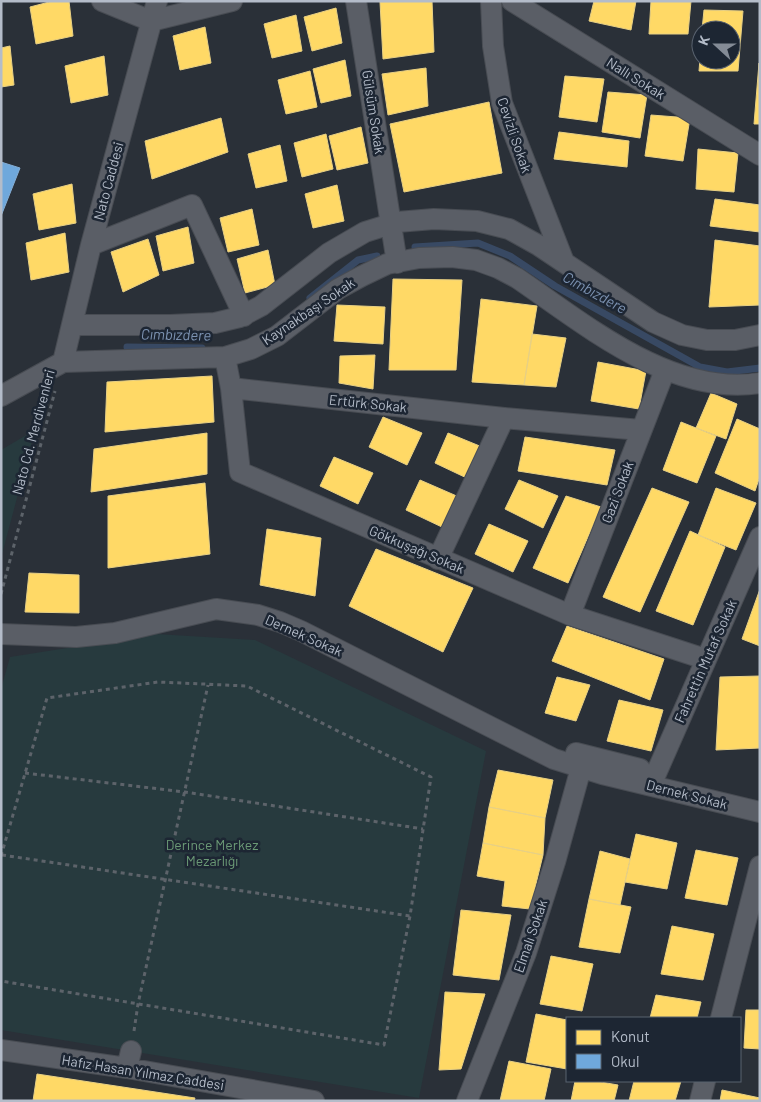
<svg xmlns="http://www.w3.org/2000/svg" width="761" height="1102" viewBox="0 0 761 1102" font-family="Barlow,sans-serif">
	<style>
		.green { fill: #273a3e }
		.homes { fill: #ffd966; stroke: #e8d084 }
		.schools { fill: #6fa8dc; stroke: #84aed6 }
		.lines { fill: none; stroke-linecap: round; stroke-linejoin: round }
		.stream { stroke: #384963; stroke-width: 7 }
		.street-casing { stroke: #484c53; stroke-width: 22 }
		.path { stroke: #5d636a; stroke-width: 3; stroke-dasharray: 4 4; stroke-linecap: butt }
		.street { stroke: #5a5e66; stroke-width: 20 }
		.labels { text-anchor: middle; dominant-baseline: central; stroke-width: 5; stroke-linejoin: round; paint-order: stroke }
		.street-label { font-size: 14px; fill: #b4bcc9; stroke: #1d2633 }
		.park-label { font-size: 14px; fill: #6b9a76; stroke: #1d2633 }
		.water-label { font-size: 15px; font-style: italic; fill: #7c92b1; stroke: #1d2633 }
	</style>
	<rect width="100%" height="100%" fill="#2a3038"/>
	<path class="green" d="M35,430l-34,128v-108z
		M156,634l99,6 231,111 -67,347 -418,-68v-341l9,-32z"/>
	<path class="homes" d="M53,1h16l4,35 -37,8 -6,-37z
		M432,1l2,51 -51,7 -3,-57z
		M594,1h42l-5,29 -42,-9z
		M651,1h40l-3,33h-39z
		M336,8l6,35 -30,8 -8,-34z
		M704,10l39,1 -5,60h-39l2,-25v14h30v-30h-29z
		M296,15l6,36 -30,7 -8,-34z
		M205,27l6,36 -31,7 -7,-34z
		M10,46l4,39 -13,2v-39z
		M104,56l4,39 -37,8 -6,-37z
		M345,60l6,36 -30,7 -8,-34z
		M759,63l1,61h-6z
		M426,68l2,38 -40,9 -6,-41z
		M310,71l7,36 -31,7 -8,-34z
		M565,76l39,3 -7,43 -38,-5z
		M608,92l39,3 -7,43 -38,-6z
		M489,102l13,71 -98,19 -14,-68z
		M651,115l39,3 -7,43 -38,-5z
		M221,118l7,34 -76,27 -7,-38z
		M361,127l7,36 -31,7 -8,-34z
		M559,132l70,9 -2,26 -73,-8z
		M326,134l7,35 -31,8 -8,-34z
		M280,145l7,36 -31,7 -8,-34z
		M698,149l40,4 -4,39 -38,-3z
		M72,184l4,39 -37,7 -6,-36z
		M337,185l7,36 -31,7 -8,-34z
		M715,199l45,6v27l-50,-6z
		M252,209l7,36 -31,7 -8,-34z
		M188,227l6,36 -31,8 -7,-35z
		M65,233l4,39 -38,8 -5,-37z
		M148,239l11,36 -36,17 -12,-40z
		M715,240l45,6v59l-51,2z
		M268,250l7,35 -30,8 -8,-34z
		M393,279l69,1 -6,90h-67z
		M481,299l56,7 -13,79 -52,-3z
		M337,305l48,2 -2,37 -49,-3z
		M532,334l34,4 -10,49 -32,-2z
		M375,355l-2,34 -34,-6 1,-27z
		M598,362l48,9 -7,38 -48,-8z
		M212,376l2,46 -109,10 2,-50z
		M711,393l26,11 -11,35 -30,-11z
		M383,417l39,16 -15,32 -38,-18z
		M737,419l23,10v47l-5,15 -40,-18z
		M681,422l35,14 -19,47 -34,-13z
		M207,433v41l-116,18 3,-43z
		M448,433l39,16 -14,32 -38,-18z
		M525,437l90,13 -8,35 -89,-14z
		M334,457l39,16 -15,31 -38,-18z
		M420,480l39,17 -15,31 -38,-18z
		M519,480l39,16 -15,32 -38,-19z
		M205,483l5,71 -102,14v-72z
		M652,488l37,14 -49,110 -37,-15z
		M716,488l40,15 -20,47 -38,-15z
		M566,496l35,11 -33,76 -35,-15z
		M489,524l39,17 -15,31 -38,-18z
		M267,529l54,9 -6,58 -55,-11z
		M690,531l35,16 -32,78 -37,-14z
		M376,549l97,39 -30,64 -94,-46z
		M29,573l50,2v38l-54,-1z
		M760,589v57l-18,-7z
		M567,626l97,33 -14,41 -98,-39z
		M760,676v72l-44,2 4,-73z
		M557,677l33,8 -14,36 -31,-8z
		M619,700l44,10 -12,41 -44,-10z
		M498,770l55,10 -8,38 -56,-11z
		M489,807l56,11 -2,37 -60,-12z
		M636,834l41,9 -10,46 -42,-7z
		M483,843l60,12 -13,54 -28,-3 3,-25 -28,-5z
		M696,850l42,8 -11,47 -42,-7z
		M600,851l30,8 -10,46 -31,-6z
		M589,899l42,8 -11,46 -41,-6z
		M461,910l50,5 -12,65 -46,-5z
		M672,926l42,8 -11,46 -42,-6z
		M551,956l42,8 -11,47 -42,-7z
		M445,992l40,2 -24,75 -22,1z
		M656,995l45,7 -4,16h-47z
		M746,1010h14v39l-16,-1z
		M536,1014l31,6v49l-41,-7z
		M509,1061l42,8 -7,32h-44z
		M37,1074l158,24 -1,3h-161z
		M575,1081h20l23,4 -4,16h-43z
		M634,1081h47l-6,20h-46z
		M722,1090l38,8v3h-40z"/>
	<path class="schools" d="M1,162l19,6 -19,48z"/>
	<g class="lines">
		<path class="stream" d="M415,247l63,-4 32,13 45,30 145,81 27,5 33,-4
			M310,298l48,-38 19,-4
			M127,347l75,1"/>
		<g class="street-casing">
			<path id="street" d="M102,1l49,20 81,-20
				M356,1l41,262
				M491,1l2,45 9,57 62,159
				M512,1l248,154
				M91,245l101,-40 52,111
				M72,325h98l45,-2 25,-6 21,-11 68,-53 36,-21 32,-10 37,-3 43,2 32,8 29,16 115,77 29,13 25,5h28l25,-5
				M225,357l6,31 9,84 330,143 135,44
				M63,362l28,-117 66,-244
				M231,388l273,30 137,12
				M1,396l62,-34 162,-5 26,-8 26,-13 61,-47 24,-13 25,-12 32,-6 33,-1 24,3 22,8 19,10c69,47 154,119 243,105
				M438,559l66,-141
				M570,615l95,-245
				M1,634l75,3 39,-4 101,-24 42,6 22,7 21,9 253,128 48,15 158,38
				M576,753l64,16
				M651,785l109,-248
				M721,1018l39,-152
				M1,1050l126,18 187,33
				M127,1068l4,-17
				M467,1101l59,-148 29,-91 26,-94
				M700,1101l5,-20"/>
		</g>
		<path class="path" d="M1,594l54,-203
			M25,773l160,19 238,37
			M2,855l408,61
			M1,856l46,-158 111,-16 89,4 184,91 -21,139 -26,129 -383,-64
			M134,1031l4,-27 70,-319"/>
		<use href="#street" class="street"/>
	</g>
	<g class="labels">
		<g class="street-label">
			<text transform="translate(636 78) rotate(32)">Nallı Sokak</text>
			<text transform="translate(374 112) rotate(81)">Gülsüm Sokak</text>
			<text transform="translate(515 135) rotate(71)">Cevizli Sokak</text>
			<text transform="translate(108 181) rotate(-75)">Nato Caddesi</text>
			<text transform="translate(308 311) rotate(-34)">Kaynakbaşı Sokak</text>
			<text transform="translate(368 403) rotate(6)">Ertürk Sokak</text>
			<text transform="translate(33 432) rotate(-75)">Nato Cd. Merdivenleri</text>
			<text transform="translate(617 492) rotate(-69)">Gazi Sokak</text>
			<text transform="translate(417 549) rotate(23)">Gökkuşağı Sokak</text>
			<text transform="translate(304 635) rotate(24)">Dernek Sokak</text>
			<text transform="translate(705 661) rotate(-66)">Fahrettin Mutaf Sokak</text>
			<text transform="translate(687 794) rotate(14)">Dernek Sokak</text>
			<text transform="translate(530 936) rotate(-71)">Elmalı Sokak</text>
			<text transform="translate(143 1072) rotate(9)">Hafız Hasan Yılmaz Caddesi</text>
		</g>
		<g class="park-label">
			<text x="212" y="844">Derince Merkez<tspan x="212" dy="16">Mezarlığı</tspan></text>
		</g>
		<g class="water-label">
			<text transform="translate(595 292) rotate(29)">Cımbızdere</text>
			<text transform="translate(176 334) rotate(1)">Cımbızdere</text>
		</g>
	</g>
	<rect width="761" height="1102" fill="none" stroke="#b4bcc9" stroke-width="5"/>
	<rect x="566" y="1017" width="175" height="65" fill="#1d2633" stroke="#59626f"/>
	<rect x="576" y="1030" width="25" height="15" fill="#ffd966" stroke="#59626f"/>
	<text x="611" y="1042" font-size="15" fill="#b4bcc9">Konut</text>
	<rect x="576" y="1054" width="25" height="15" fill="#6fa8dc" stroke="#59626f"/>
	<text x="611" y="1067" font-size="15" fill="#b4bcc9">Okul</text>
	<g transform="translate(716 45) rotate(291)"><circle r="24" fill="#1d2633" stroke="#59626f"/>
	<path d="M0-4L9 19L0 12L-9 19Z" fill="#848b96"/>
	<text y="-8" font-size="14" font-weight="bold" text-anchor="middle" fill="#b4bcc9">K</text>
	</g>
</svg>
